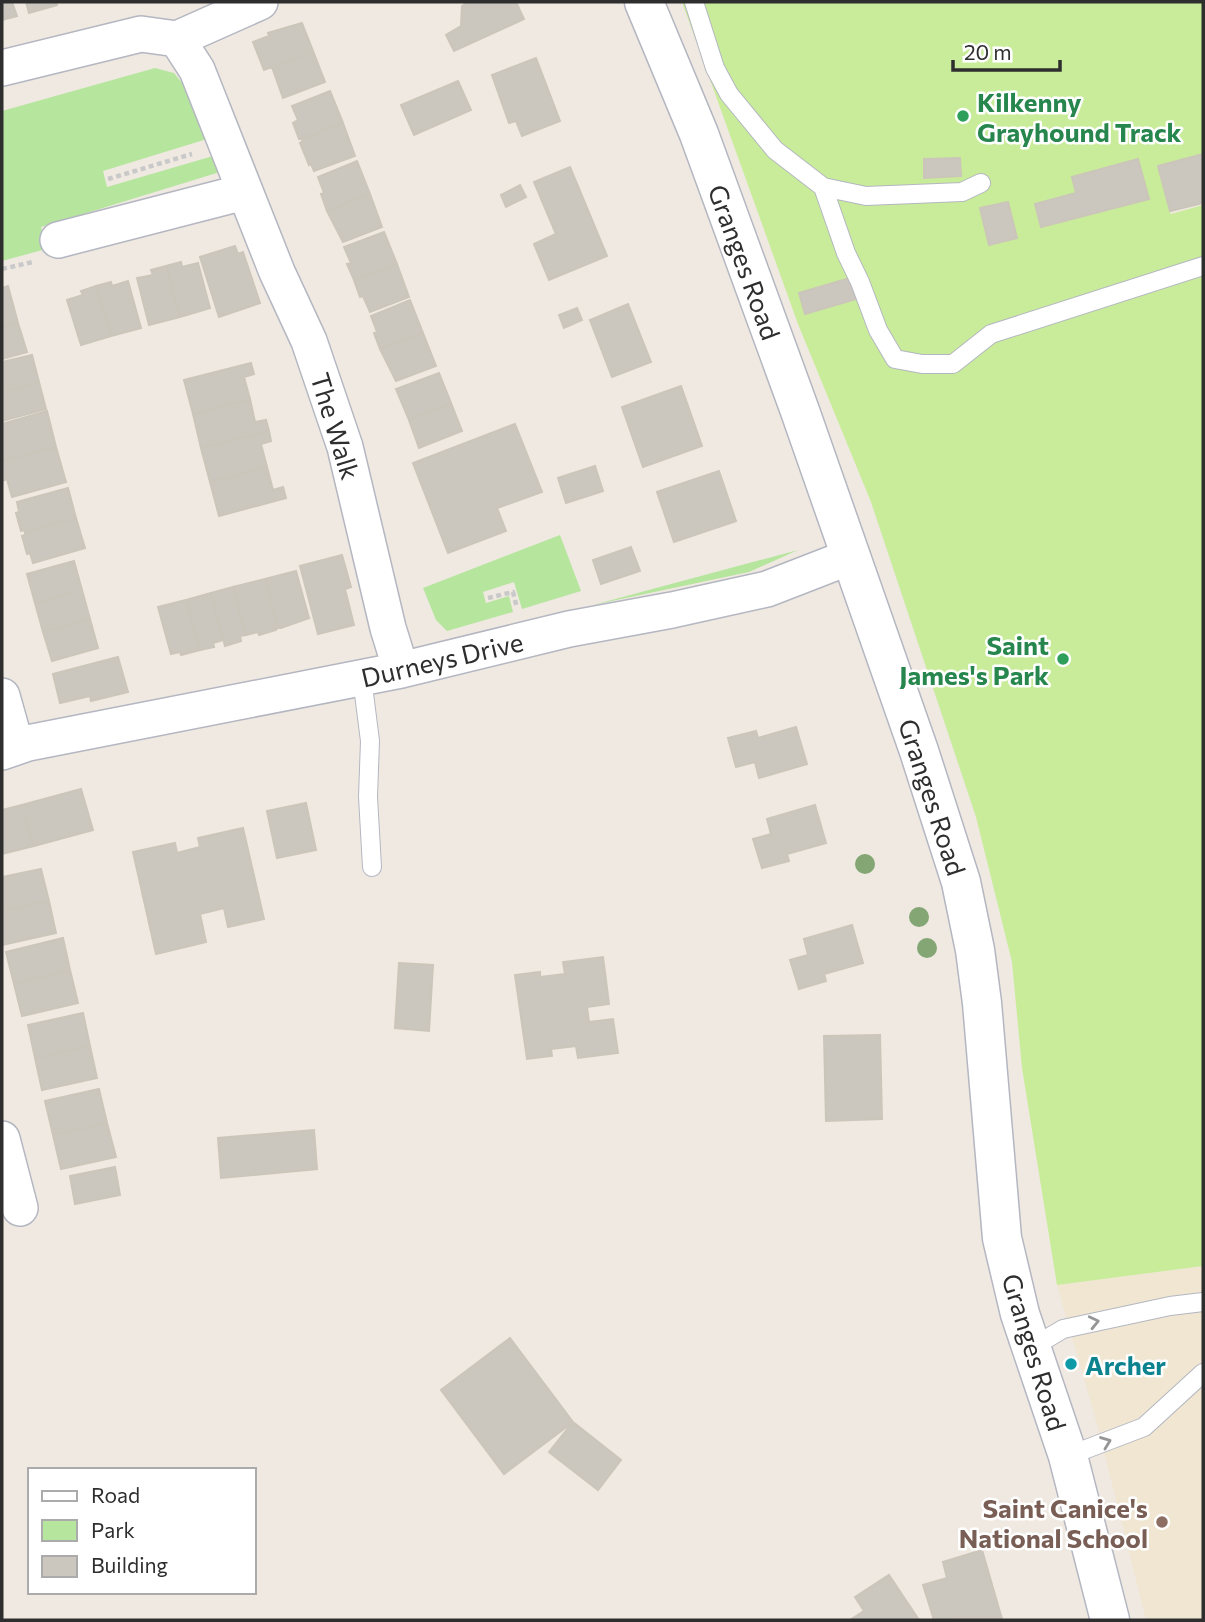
<svg xmlns="http://www.w3.org/2000/svg" width="1205" height="1622" viewBox="0 0 1205 1622" font-family="Commissioner,sans-serif">
	<style>
		.education { fill: #f0e6d1 }
		.green { fill: #b6e59e }
		.pitch { fill: #c9ec9a }
		.building { fill: #cbc7bf; stroke: #cbc5ba; stroke-width: 2 }
		.lines { fill: none; stroke-linecap: round; stroke-linejoin: round }
		.lane-casing { stroke: #b4b7c1; stroke-width: 20 }
		.street-casing { stroke: #b4b7c1; stroke-width: 38 }
		.secondary-casing { stroke: #b4b7c1; stroke-width: 41 }
		.path { stroke: #c9c9c9; stroke-width: 4.5; stroke-dasharray: 5 3.5; stroke-linecap: butt }
		.lane { stroke: #fff; stroke-width: 18 }
		.street { stroke: #fff; stroke-width: 35 }
		.secondary { stroke: #fff; stroke-width: 38 }
		.tree { fill: #84a574 }
		.oneway { stroke: #969696 }
		.leisure-dot { fill: #2e9e5b; stroke: #fff; stroke-width: 2.5 }
		.culture-dot { fill: #0f9aa8; stroke: #fff; stroke-width: 2.5 }
		.education-dot { fill: #8d6e63; stroke: #fff; stroke-width: 2.5 }
		.labels { text-anchor: middle; dominant-baseline: central; stroke-width: 5; stroke-linejoin: round; paint-order: stroke }
		.leisure-label { font-size: 26px; font-weight: bold; fill: #27864d; stroke: #fff; text-anchor: start }
		.street-label { font-size: 26px; fill: #2e2e2e; stroke: #fff }
		.culture-label { font-size: 26px; font-weight: bold; fill: #0d838f; stroke: #fff; text-anchor: start }
		.education-label { font-size: 26px; font-weight: bold; fill: #785e54; stroke: #fff; text-anchor: end }
	</style>
	<rect width="100%" height="100%" fill="#efe9e1"/>
	<path class="education" d="M1203,1266v354h-57l-49,-196 -40,-139z"/>
	<path class="green" d="M155,68l19,5 13,16 20,50 -104,32 4,16 106,-31 7,16 -179,55 5,22 -44,12v-150z
		M560,535l21,56 -59,18 -8,-27 -31,10 3,11 23,-7 4,16 -66,19 -11,-11 -13,-32z
		M798,550l-49,22 -156,33z"/>
	<path class="pitch" d="M682,2h521v201l-33,9 1,2 32,-9v1061l-146,19 -35,-217 -10,-106 -36,-145 -105,-315 -73,-178z"/>
	<path class="building" d="M2,2h10l5,14 -15,4z
		M26,2h30l1,3 -28,8z
		M468,2h48l8,17 -70,32 -8,-16 15,-9 1,-20z
		M302,23l11,28 -49,19 -11,-28 16,-6 -1,-3z
		M313,51l12,31 -42,16 -11,-31z
		M536,58l24,63 -38,15 -6,-15 -7,2 -17,-48z
		M458,81l13,29 -57,25 -13,-30z
		M330,91l13,32 -44,16 -6,-16 5,-3 -6,-14z
		M343,123l12,33 -41,15 -3,-7 -2,1 -9,-22 3,-2 -1,-2z
		M1203,154v49l-33,8 -12,-45z
		M960,158l1,18 -37,2v-19z
		M1138,159l11,40 -108,28 -6,-23 41,-11 -4,-16z
		M357,161l13,33 -43,17 -6,-17 3,-1 -6,-16z
		M570,167l37,89 -58,24 -15,-36 22,-10 -22,-52z
		M520,185l6,12 -20,10 -5,-12z
		M370,194l12,33 -39,15 -16,-31z
		M1008,202l9,36 -28,7 -9,-37z
		M384,232l13,32 -43,16 -7,-16 4,-1 -7,-16z
		M235,246l3,8 5,-2 17,51 -41,14 -19,-60z
		M181,262l1,5 16,-4 12,45 -30,9 -14,-51z
		M397,264l12,33 -39,15 -7,-16 -3,1 -6,-17z
		M166,266l14,51 -31,8 -12,-47 16,-3 -2,-5z
		M850,278l6,21 -51,15 -6,-21z
		M128,281l13,47 -30,8 -15,-50 15,-4 1,4z
		M8,286l10,37 -16,5v-40z
		M96,286l15,50 -30,9 -14,-45 16,-5 -2,-4z
		M410,300l13,33 -43,16 -6,-16 3,-1 -6,-16z
		M628,304l23,58 -39,15 -22,-57z
		M577,308l5,12 -18,8 -5,-13z
		M18,323l9,29 -25,7v-31z
		M423,333l13,33 -40,15 -16,-32z
		M32,355l7,27 -37,10v-30z
		M251,363l3,11 -10,3 6,22 -57,15 -9,-34z
		M439,373l12,30 -42,17 -13,-31z
		M39,382l7,27 -44,12v-29z
		M681,386l21,60 -59,21 -21,-60z
		M250,399l5,23 11,-2 3,11 -68,17 -8,-34z
		M451,403l11,28 -43,17 -10,-28z
		M47,411l9,36 -54,14v-37z
		M515,424l27,68 -45,16 9,23 -58,22 -35,-90z
		M269,431l2,10 -10,3 6,23 -57,15 -9,-34z
		M56,447l10,35 -54,15 -5,-18 -5,2v-20z
		M595,466l8,25 -37,12 -8,-25z
		M267,467l6,23 10,-3 3,11 -67,18 -9,-34z
		M719,471l17,50 -62,21 -17,-50z
		M68,488l8,30 -51,14 -1,-2 -3,1 -5,-18 3,-1 -2,-10z
		M76,518l9,30 -52,15 -3,-10 -3,1 -5,-18 3,-1v-3z
		M631,547l9,24 -39,13 -8,-24z
		M342,555l9,32 -6,2 9,36 -36,9 -18,-68z
		M74,561l8,29 -47,13 -8,-29z
		M296,571l13,47 -28,10 -3,-1 -13,-48z
		M265,579l13,48 -2,3 -17,5 -1,-3 -12,3 -13,-48z
		M233,587l13,48 -6,1 1,5 -16,5 -14,-53z
		M82,590l8,29 -47,13 -8,-29z
		M211,593l12,47 -10,3 1,4 -14,3 -14,-50z
		M186,600l14,50 -19,5 -1,-3 -9,2 -13,-47z
		M90,619l8,29 -46,13 -9,-29z
		M118,657l10,35 -37,9 -1,-5 -30,7 -7,-29z
		M796,727l11,37 -48,14 -4,-16 -19,5 -8,-29 28,-7 2,7z
		M81,789l12,41 -59,16 -12,-41z
		M306,803l10,47 -39,8 -10,-47z
		M22,805l12,41 -32,8v-44z
		M815,805l11,38 -39,11 2,7 -27,7 -9,-29 18,-5 -4,-15z
		M243,828l21,91 -36,8 -4,-19 -24,6 6,28 -50,12 -23,-102 42,-9 2,10 23,-6 -2,-9z
		M41,869l8,32 -47,10v-34z
		M49,901l7,32 -54,12v-34z
		M852,925l11,38 -39,11 2,7 -27,8 -9,-29 18,-5 -4,-16z
		M63,938l7,32 -56,14 -8,-32z
		M603,957l6,47 -22,3 2,15 24,-3 5,34 -40,5 -2,-12 -25,3 1,7 -25,3 -12,-84 25,-3v5l25,-3 -2,-12z
		M399,963l34,2 -4,66 -34,-3z
		M70,970l8,33 -56,13 -8,-32z
		M83,1013l7,33 -55,12 -7,-33z
		M880,1035l2,84 -56,2 -2,-85z
		M90,1046l7,32 -55,12 -7,-32z
		M99,1089l8,34 -54,12 -8,-34z
		M107,1123l9,34 -55,12 -8,-34z
		M314,1130l3,39 -96,9 -3,-40z
		M115,1167l5,28 -45,9 -5,-28z
		M510,1338l63,84 -69,52 -63,-84z
		M573,1422l48,38 -23,30 -49,-38z
		M982,1550l20,69 -68,1 -11,-35 24,-7 -4,-16z
		M889,1575l30,45h-69l14,-9 -9,-14z"/>
	<g class="lines">
		<g class="lane-casing">
			<path id="lane" d="M694,2l21,66 14,26 46,56 48,37 43,9 96,-4 19,-9
				M823,187l23,66 14,29 18,48 17,29 27,5h31l38,-30 212,-68
				M362,678l8,63 -2,56 4,70
				M1031,1348l32,-19 107,-23 33,-4
				M1068,1456l76,-29 59,-54"/>
		</g>
		<g class="street-casing">
			<path id="street" d="M177,39l20,31 80,202 32,69 36,106 43,181 13,42
				M2,68l139,-34 36,5 83,-37
				M58,240l186,-48
				M2,696l14,50
				M2,752l26,-9 373,-73 168,-41 103,-19 95,-21 85,-33
				M2,1139l18,69"/>
		</g>
		<g class="secondary-casing">
			<path id="secondary" d="M644,2l55,132 101,277 119,340 42,131 14,68 7,53 20,235 18,76 48,142 42,164"/>
		</g>
		<path class="path" d="M108,179l84,-25
			M2,269l31,-7
			M488,598l25,-6 4,16"/>
		<use href="#lane" class="lane"/>
		<use href="#street" class="street"/>
		<use href="#secondary" class="secondary"/>
	</g>
	<g class="tree">
		<circle cx="865" cy="864" r="10"/>
		<circle cx="919" cy="917" r="10"/>
		<circle cx="927" cy="948" r="10"/>
	</g>
	<defs><path id="oneway-chevron" d="M-2-3.5L2.5 0L-2 3.5" fill="none" stroke-width="1.6" stroke-linecap="round" stroke-linejoin="round" transform="scale(1.75)"/></defs>
	<g class="oneway">
		<use href="#oneway-chevron" transform="translate(1094 1322) rotate(-13)"/>
		<use href="#oneway-chevron" transform="translate(1106 1442) rotate(-21)"/>
	</g>
	<g class="leisure-dot">
		<circle cx="963" cy="116" r="7"/>
		<circle cx="1063" cy="659" r="7"/>
	</g>
	<circle class="culture-dot" cx="1071" cy="1364" r="7"/>
	<circle class="education-dot" cx="1162" cy="1522" r="7"/>
	<g class="labels">
		<g class="leisure-label">
			<text x="977" y="101">Kilkenny<tspan x="977" dy="30">Grayhound Track</tspan></text>
			<text x="1049" y="644" text-anchor="end">Saint<tspan x="1049" dy="30">James's Park</tspan></text>
		</g>
		<g class="street-label">
			<text transform="translate(745 262) rotate(70)">Granges Road</text>
			<text transform="translate(336 426) rotate(73)">The Walk</text>
			<text transform="translate(442 659) rotate(-13)">Durneys Drive</text>
			<text transform="translate(933 797) rotate(72)">Granges Road</text>
			<text transform="translate(1035 1352) rotate(73)">Granges Road</text>
		</g>
		<g class="culture-label">
			<text x="1085" y="1364">Archer</text>
		</g>
		<g class="education-label">
			<text x="1148" y="1507">Saint Canice's<tspan x="1148" dy="30">National School</tspan></text>
		</g>
	</g>
	<rect width="1205" height="1622" fill="none" stroke="#2e2e2e" stroke-width="7"/>
	<rect x="28" y="1468" width="228" height="126" fill="#ffffff" stroke="#ababab" stroke-width="2"/>
	<rect x="42" y="1491" width="35" height="10" fill="#ffffff" stroke="#ababab" stroke-width="2"/>
	<text x="91" y="1503" font-size="21" fill="#2e2e2e">Road</text>
	<rect x="42" y="1520" width="35" height="21" fill="#b6e59e" stroke="#ababab" stroke-width="2"/>
	<text x="91" y="1538" font-size="21" fill="#2e2e2e">Park</text>
	<rect x="42" y="1556" width="35" height="21" fill="#cbc7bf" stroke="#ababab" stroke-width="2"/>
	<text x="91" y="1573" font-size="21" fill="#2e2e2e">Building</text>
	<path d="M953 60v10h107v-10" fill="none" stroke="#2e2e2e" stroke-width="3.5"/>
	<text x="964" y="60" font-size="21" fill="#2e2e2e" stroke="#ffffff" stroke-width="5" paint-order="stroke">20 m</text>
</svg>
